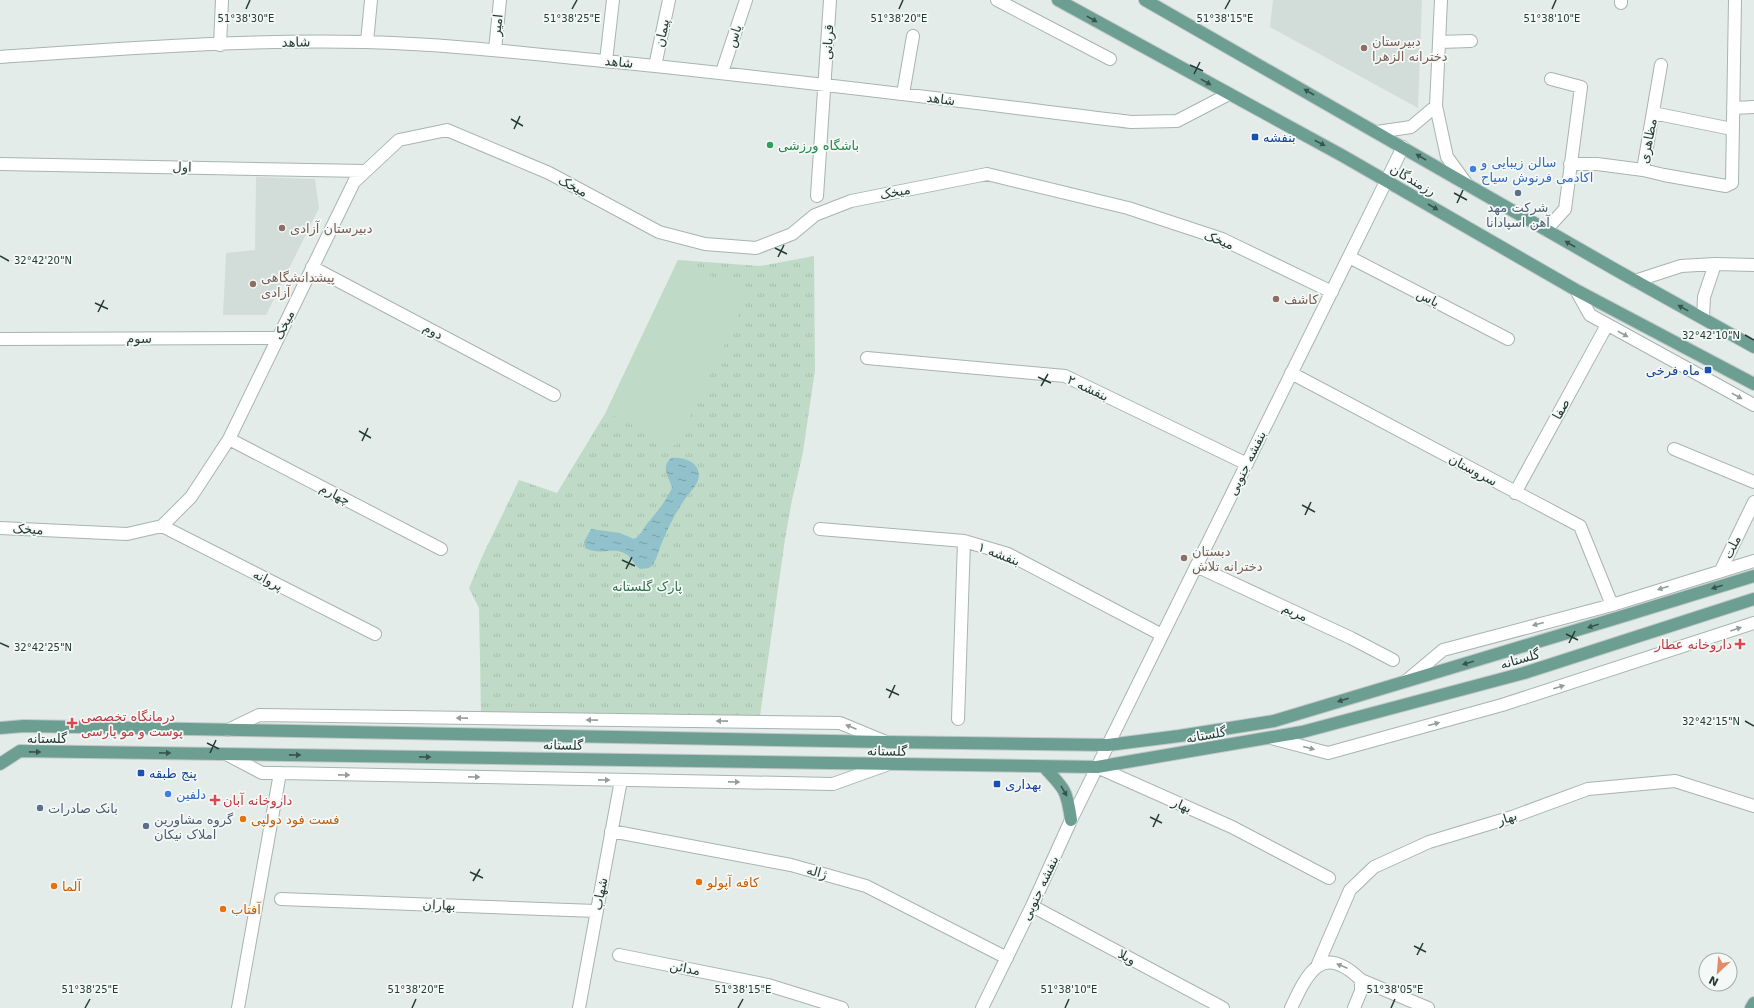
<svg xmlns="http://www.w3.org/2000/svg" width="1754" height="1008" viewBox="0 0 1754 1008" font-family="'DejaVu Sans','Noto Sans Arabic',sans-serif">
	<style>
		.built { fill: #d2dcd8 }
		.grass { fill: url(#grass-tufts) }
		.pitch { fill: #bfdbc7 }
		.water { fill: url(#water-ripples) }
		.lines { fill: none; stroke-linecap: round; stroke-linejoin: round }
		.minor-casing { stroke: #a7b4b0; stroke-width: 14 }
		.major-casing { stroke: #c2c8c7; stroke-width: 14 }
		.minor { stroke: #fff; stroke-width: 12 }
		.major { stroke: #6d9e92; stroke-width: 12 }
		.oneway { fill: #37544d }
		.oneway2 { fill: #929e9a }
		.ticks { fill: none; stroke: #253c36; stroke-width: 1.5 }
		.education-dot { fill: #8d6e63; stroke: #f4f9f7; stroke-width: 1.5 }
		.transit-dot { fill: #1a4fb4; stroke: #f4f9f7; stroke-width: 1.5 }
		.leisure-dot { fill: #2e9e5b; stroke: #f4f9f7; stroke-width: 1.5 }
		.shop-dot { fill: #3f7fe0; stroke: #f4f9f7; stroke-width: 1.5 }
		.service-dot { fill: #5c6f8a; stroke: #f4f9f7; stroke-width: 1.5 }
		.health-dot { fill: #e0444e; stroke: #f4f9f7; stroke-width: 1.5 }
		.food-dot { fill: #e8710a; stroke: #f4f9f7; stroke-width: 1.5 }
		.labels { text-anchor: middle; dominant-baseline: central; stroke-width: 3.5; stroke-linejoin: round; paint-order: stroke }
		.street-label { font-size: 13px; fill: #253c36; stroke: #f4f9f7 }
		.education-label { font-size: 13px; fill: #785e54; stroke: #f4f9f7; text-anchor: start }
		.transit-label { font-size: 13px; fill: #164399; stroke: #f4f9f7; text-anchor: start }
		.leisure-label { font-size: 13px; fill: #27864d; stroke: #f4f9f7; text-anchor: start }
		.shop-label { font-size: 13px; fill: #366cbe; stroke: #f4f9f7; text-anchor: start }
		.service-label { font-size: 13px; fill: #4e5e75; stroke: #f4f9f7; text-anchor: start }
		.park-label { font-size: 13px; fill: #33704c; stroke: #f4f9f7 }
		.health-label { font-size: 13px; fill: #be3a42; stroke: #f4f9f7; text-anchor: start }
		.food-label { font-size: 13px; fill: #c56008; stroke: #f4f9f7; text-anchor: start }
		.ticks-label { font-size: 10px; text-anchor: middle; fill: #253c36; stroke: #f4f9f7; stroke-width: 3.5; stroke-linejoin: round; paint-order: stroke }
	</style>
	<defs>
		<pattern id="grass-tufts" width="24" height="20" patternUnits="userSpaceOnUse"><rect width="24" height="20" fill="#bfdbc7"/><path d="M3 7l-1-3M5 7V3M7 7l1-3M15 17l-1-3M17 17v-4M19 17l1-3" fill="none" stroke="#a4bdac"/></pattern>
		<pattern id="water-ripples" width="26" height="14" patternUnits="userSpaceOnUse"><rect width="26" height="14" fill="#91c2cc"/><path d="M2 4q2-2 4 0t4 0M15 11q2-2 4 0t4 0" fill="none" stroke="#769fa6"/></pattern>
	</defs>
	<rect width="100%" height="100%" fill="#e4ece9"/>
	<path class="built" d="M1273,0h149l-4,108 -148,-81z
		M256,177l59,2 4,29 -53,107h-43l3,-62 29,-3z"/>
	<path class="grass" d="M814,256l1,114 -12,82 -11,48 -7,39 -25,177 -279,-3 -2,-105 -10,-20 13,-31 37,-77 38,13 49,-81 72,-152 82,6z"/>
	<path class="pitch" d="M678,260l71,34 -73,152 -70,-34z"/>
	<path class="water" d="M671,458c12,-1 28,3 28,18 -1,9 -9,16 -14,23 -9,13 -16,27 -22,41 -4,8 -5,16 -9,23l-5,5 -9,1c-7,-5 -9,-13 -16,-16 -12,-6 -24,3 -39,-5l-1,-6 7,-13 29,4 14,6c7,-4 8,-8 12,-14 10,-12 19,-22 26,-37 -3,-12 -12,-20 -1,-30z"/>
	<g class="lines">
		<g class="minor-casing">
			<path id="minor" d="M997,0l113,59
				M1441,0l-5,106 11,51 19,26
				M1621,3v-3
				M367,42l4,-42
				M1439,42l32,-1
				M220,45l2,-45
				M495,50l5,-50
				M0,57c121,-8 243,-18 365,-15 83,2 167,12 250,20 172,17 344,39 516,60l46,-1 52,-27
				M606,61l7,-61
				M655,66l14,-66
				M722,72l24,-72
				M903,94l10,-58
				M1733,108l21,-1
				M1653,113l79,16
				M1377,132l34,-5 25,-21
				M0,164l364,7
				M1570,164h27l46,6 18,-105
				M1643,170l21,5 62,11 6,-3 3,-183
				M817,196l13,-196
				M1546,230l19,-21 16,-122 -30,-8
				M1349,257l159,82
				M312,267l242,128
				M1635,281l46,-15 34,-2 39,1
				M1576,290l14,25 164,90
				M1703,318l1,-21 11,-33
				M0,339l278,-1
				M867,358l198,18 182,88
				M1291,373l289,153 32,79
				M229,439l212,110
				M1674,449l80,33
				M1515,493l92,-168
				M162,526l213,108
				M0,528l127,6 35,-8 29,-29 38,-58 125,-257 45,-42 48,-10 102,43 110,59 46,12 51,4 36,-14 23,-19 36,-14 136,-27 141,34 94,31 110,53
				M820,529l144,12 44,13 154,81
				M1196,566l155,72 42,22
				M1721,570l33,-68
				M1406,681l37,-31 169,-45 142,-44
				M958,719l6,-178
				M228,730l31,-15 581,8 46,19
				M1271,738l57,15 174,-48 252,-82
				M226,754l36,19h18l553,11 53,-19
				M1097,767l135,60 97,51
				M611,831l180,34 75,21 141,72
				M281,899l315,12
				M1032,906l191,102
				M619,955l149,30 74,23
				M1318,964l32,-74 24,-23 55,-25 83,-25 76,-28 87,-8 79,25
				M1361,980l67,28
				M238,1008l42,-235
				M579,1008l42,-228
				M982,1008l50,-102 39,-86 332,-673
				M1291,1008c17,-36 31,-66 70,-28v11l-7,17"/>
		</g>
		<g class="major-casing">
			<path id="major" d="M1058,0l285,156 233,134 178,94
				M1145,0l471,270 138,77
				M0,728l24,-2 863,16 221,3 71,-9 95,-15 343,-103 137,-42
				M0,764l20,-13 1077,16 205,-35 222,-59 230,-74
				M1045,768c20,21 22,23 26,52
				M1751,1008l3,-5"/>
		</g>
		<use href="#minor" class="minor"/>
		<use href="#major" class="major"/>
	</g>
	<defs><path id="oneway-solid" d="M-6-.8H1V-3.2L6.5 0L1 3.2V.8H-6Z"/></defs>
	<g class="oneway">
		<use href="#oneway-solid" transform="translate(1092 19) rotate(29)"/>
		<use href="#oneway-solid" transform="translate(1206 82) rotate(29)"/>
		<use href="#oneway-solid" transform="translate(1309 92) rotate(-150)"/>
		<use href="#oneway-solid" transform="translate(1320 143) rotate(28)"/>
		<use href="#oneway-solid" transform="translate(1421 157) rotate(-150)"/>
		<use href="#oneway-solid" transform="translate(1433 207) rotate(30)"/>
		<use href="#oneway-solid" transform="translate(1570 244) rotate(-150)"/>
		<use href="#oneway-solid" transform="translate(1683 308) rotate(-151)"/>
		<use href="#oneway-solid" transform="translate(1717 587) rotate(163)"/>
		<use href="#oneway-solid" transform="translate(1593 626) rotate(163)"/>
		<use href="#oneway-solid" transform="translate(1468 663) rotate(164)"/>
		<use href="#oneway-solid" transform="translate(1343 700) rotate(163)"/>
		<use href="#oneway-solid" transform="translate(35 752) rotate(1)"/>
		<use href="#oneway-solid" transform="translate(165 753) rotate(1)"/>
		<use href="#oneway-solid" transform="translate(295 755) rotate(1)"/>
		<use href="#oneway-solid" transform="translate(425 757) rotate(1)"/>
		<use href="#oneway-solid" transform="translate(1064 791) rotate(60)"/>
	</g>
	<g class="oneway2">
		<use href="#oneway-solid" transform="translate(1623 334) rotate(29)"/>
		<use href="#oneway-solid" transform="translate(1737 396) rotate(29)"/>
		<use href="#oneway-solid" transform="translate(1663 588) rotate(162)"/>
		<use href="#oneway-solid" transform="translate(1538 624) rotate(165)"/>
		<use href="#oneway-solid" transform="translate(1736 629) rotate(-19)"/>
		<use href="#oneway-solid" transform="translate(1559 687) rotate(-18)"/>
		<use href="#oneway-solid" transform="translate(462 718) rotate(-179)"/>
		<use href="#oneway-solid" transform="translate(592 720) rotate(-179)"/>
		<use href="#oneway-solid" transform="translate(722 721) rotate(-179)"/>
		<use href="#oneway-solid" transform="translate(1434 724) rotate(-15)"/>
		<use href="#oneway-solid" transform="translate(851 727) rotate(-157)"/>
		<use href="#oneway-solid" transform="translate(1309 748) rotate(15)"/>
		<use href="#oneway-solid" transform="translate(344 775) rotate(1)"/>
		<use href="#oneway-solid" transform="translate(474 777) rotate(1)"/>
		<use href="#oneway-solid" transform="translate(604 780) rotate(1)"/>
		<use href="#oneway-solid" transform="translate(734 782) rotate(1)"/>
		<use href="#oneway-solid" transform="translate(1342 966) rotate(-157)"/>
	</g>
	<path class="ticks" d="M246,9l4,-9M572,9l5,-9M899,9l4,-9M1225,9l5,-9M1552,9l4,-9M1190,65l13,6M1194,74l6,-12M511,119l12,7M514,129l6,-13M1454,193l13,7M1457,203l6,-13M775,248l12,6M0,256l9,5M778,257l6,-12M95,303l13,6M98,312l6,-12M1745,335l9,5M1038,377l13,6M1041,386l7,-12M359,431l12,7M362,441l6,-13M1302,505l13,7M1305,515l6,-13M622,560l13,6M626,569l6,-12M1566,634l12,6M0,643l9,4M1569,643l6,-12M886,689l13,6M889,698l6,-13M1745,721l9,5M207,743l12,6M210,753l6,-13M1150,817l12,6M1153,827l6,-13M470,872l13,6M473,881l7,-12M1414,946l12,6M1417,955l6,-12M85,1008l5,-9M412,1008l4,-9M738,1008l5,-9M1065,1008l4,-9M1391,1008l4,-9"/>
	<g class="education-dot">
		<circle cx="1364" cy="48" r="4"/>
		<circle cx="282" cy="228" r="4"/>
		<circle cx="253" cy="284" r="4"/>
		<circle cx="1276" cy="299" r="4"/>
		<circle cx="1184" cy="558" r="4"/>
	</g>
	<g class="transit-dot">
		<rect x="1251" y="133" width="8" height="8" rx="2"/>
		<rect x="1704" y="366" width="8" height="8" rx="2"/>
		<rect x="137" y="769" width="8" height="8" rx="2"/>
		<rect x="993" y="780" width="8" height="8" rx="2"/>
	</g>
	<circle class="leisure-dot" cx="770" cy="145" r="4"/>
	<g class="shop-dot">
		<circle cx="1473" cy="169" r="4"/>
		<circle cx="168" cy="794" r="4"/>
	</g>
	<g class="service-dot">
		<circle cx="1518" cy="193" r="4"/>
		<circle cx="40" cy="808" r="4"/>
		<circle cx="146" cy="826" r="4"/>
	</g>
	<g class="health-dot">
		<path d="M1738 638h4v4h4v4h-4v4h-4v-4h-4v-4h4z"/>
		<path d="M70 717h4v4h4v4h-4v4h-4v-4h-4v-4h4z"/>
		<path d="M213 794h4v4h4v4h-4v4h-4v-4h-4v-4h4z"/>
	</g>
	<g class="food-dot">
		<circle cx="243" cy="819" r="4"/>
		<circle cx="699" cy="882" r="4"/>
		<circle cx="54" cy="886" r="4"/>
		<circle cx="223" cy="909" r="4"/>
	</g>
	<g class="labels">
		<g class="street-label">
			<text transform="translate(497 25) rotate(-84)">امیر</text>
			<text transform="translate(662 33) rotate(-78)">پیمان</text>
			<text transform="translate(734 36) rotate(-72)">یاس</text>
			<text transform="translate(296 42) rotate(-1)">شاهد</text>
			<text transform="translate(828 42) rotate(-87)">قربانی</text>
			<text transform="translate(619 62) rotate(6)">شاهد</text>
			<text transform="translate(941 99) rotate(7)">شاهد</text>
			<text transform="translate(1648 141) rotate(-79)">مظاهری</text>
			<text transform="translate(182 167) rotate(1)">اول</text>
			<text transform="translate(1413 180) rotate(30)">رزمندگان</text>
			<text transform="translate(573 186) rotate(28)">میخک</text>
			<text transform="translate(895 192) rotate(-11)">میخک</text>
			<text transform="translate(1219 240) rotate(21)">میخک</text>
			<text transform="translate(1428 298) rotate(27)">یاس</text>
			<text transform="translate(284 325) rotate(-64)">میخک</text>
			<text transform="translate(433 331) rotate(28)">دوم</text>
			<text x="139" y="338">سوم</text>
			<text transform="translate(1088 388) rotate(25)">بنفشه ۲</text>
			<text transform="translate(1561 409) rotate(-61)">صفا</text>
			<text transform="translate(1247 463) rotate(-64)">بنفشه جنوبی</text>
			<text transform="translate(1473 470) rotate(28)">سروستان</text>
			<text transform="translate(335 494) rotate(27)">چهارم</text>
			<text transform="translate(28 529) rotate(3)">میخک</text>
			<text transform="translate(1732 547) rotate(-64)">ملت</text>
			<text transform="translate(999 554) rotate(21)">بنفشه ۱</text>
			<text transform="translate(268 580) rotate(27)">پروانه</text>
			<text transform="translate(1295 612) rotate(25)">مریم</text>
			<text transform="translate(1520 659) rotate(-16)">گلستانه</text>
			<text transform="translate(1206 735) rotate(-10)">گلستانه</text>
			<text x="47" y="738">گلستانه</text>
			<text transform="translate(563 745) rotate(1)">گلستانه</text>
			<text transform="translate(887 751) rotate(1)">گلستانه</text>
			<text transform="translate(1182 805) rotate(24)">بهار</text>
			<text transform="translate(1507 818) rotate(-18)">بهار</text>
			<text transform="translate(817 872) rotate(15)">ژاله</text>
			<text transform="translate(1040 888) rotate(-65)">بنفشه جنوبی</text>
			<text transform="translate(600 894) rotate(-79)">شهاب</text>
			<text transform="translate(439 905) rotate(2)">بهاران</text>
			<text transform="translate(1127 957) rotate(28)">ویلا</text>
			<text transform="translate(685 968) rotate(11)">مدائن</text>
		</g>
		<g class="education-label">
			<text x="1372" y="41">دبيرستان<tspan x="1372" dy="15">دخترانه الزهرا</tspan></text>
			<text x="290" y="228">دبیرستان آزادی</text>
			<text x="261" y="277">پیشدانشگاهی<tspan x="261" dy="15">آزادی</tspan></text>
			<text x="1284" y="299">کاشف</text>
			<text x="1192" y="551">دبستان<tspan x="1192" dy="15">دخترانه تلاش</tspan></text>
		</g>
		<g class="transit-label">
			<text x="1263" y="137">بنفشه</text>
			<text x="1700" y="370" text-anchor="end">ماه فرخی</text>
			<text x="149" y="773">پنج طبقه</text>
			<text x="1005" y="784">بهداری</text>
		</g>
		<g class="leisure-label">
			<text x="778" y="145">باشگاه ورزشی</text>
		</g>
		<g class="shop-label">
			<text x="1481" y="162">سالن زیبایی و<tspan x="1481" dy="15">اکادمی فرنوش سیاح</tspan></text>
			<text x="176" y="794">دلفین</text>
		</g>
		<g class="service-label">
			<text x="1518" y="207" text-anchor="middle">شرکت مهد<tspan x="1518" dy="15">آهن اسپادانا</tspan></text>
			<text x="48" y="808">بانک صادرات</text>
			<text x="154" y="819">گروه مشاورین<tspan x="154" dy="15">املاک نیکان</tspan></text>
		</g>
		<g class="park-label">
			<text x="647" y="586">پارک گلستانه</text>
		</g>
		<g class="health-label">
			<text x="1732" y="644" text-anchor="end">داروخانه عطار</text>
			<text x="81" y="716">درمانگاه تخصصی<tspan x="81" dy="15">پوست و مو پارسی</tspan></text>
			<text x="223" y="800">داروخانه آبان</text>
		</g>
		<g class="food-label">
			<text x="251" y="819">فست فود دولپی</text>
			<text x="707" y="882">کافه آپولو</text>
			<text x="62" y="886">آلما</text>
			<text x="231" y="909">آفتاب</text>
		</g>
	</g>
	<g class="ticks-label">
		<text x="246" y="22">51°38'30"E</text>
		<text x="572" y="22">51°38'25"E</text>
		<text x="899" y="22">51°38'20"E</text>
		<text x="1225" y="22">51°38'15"E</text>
		<text x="1552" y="22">51°38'10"E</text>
		<text x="43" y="264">32°42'20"N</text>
		<text x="1711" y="339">32°42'10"N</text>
		<text x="43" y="651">32°42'25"N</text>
		<text x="1711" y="725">32°42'15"N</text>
		<text x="90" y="993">51°38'25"E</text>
		<text x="416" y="993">51°38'20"E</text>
		<text x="743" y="993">51°38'15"E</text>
		<text x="1069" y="993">51°38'10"E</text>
		<text x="1395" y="993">51°38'05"E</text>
	</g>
	<g transform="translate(1718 972) rotate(206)"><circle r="19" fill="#f4f9f7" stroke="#a1adaa"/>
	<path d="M0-3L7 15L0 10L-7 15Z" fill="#e58a69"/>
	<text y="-6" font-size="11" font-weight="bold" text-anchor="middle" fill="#253c36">N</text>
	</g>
</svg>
